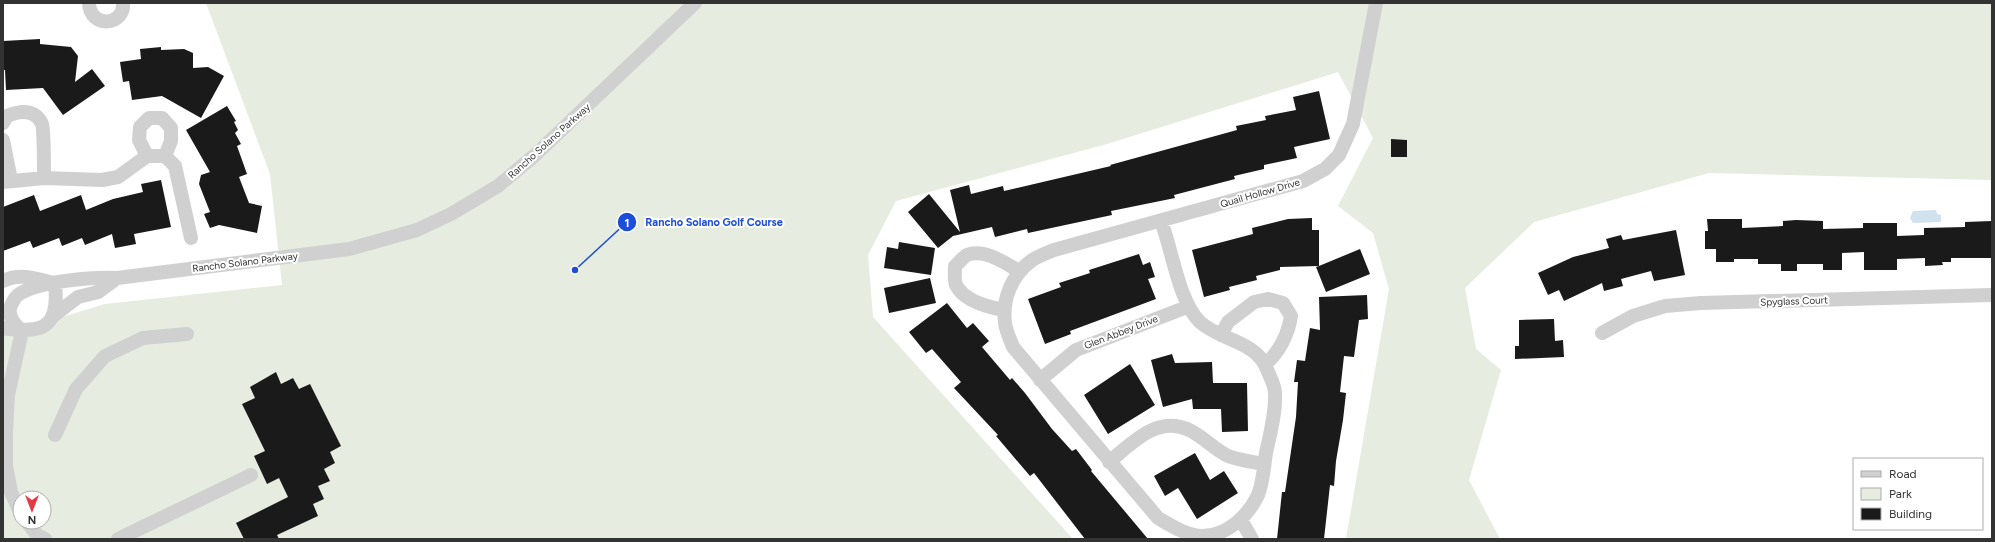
<svg xmlns="http://www.w3.org/2000/svg" width="1995" height="542" viewBox="0 0 1995 542" font-family="Figtree,sans-serif">
	<style>
		.green { fill: #e6ecdf; fill-rule: evenodd }
		.water { fill: #cfe2ee }
		.building { fill: #1a1a1a }
		.lines { fill: none; stroke-linecap: round; stroke-linejoin: round }
		.minor { stroke: #d0d0d0; stroke-width: 14 }
		.labels { text-anchor: middle; dominant-baseline: central; stroke-width: 4; stroke-linejoin: round; paint-order: stroke }
		.street-label { font-size: 10px; fill: #333; stroke: #fff }
		.leader { fill: none; stroke: #1d4ed8; stroke-width: 1.5 }
		.callout-dot { fill: #1d4ed8; stroke: #fff; stroke-width: 1.5 }
		.mark-label { font-size: 12px; text-anchor: middle; font-weight: bold; fill: #fff }
		.callout-label { font-size: 11px; text-anchor: middle; font-weight: bold; fill: #1d4ed8; stroke: #fff; stroke-width: 4; stroke-linejoin: round; paint-order: stroke }
	</style>
	<rect width="100%" height="100%" fill="#fff"/>
	<path class="green" d="M206,3h1786v177l-283,-7 -175,49 -69,66 11,61 25,21 -32,110 31,59h-154l43,-250 -16,-56 -35,-27 35,-68 -35,-66 -231,72 -211,57 -28,54 5,62 200,222h-1070v-204l102,-31 177,-19 -12,-111zM20,498h24v24h-24z"/>
	<path class="water" d="M1936,210l1,4 4,1v7l-28,1 -3,-5 3,-7z"/>
	<path class="building" d="M40,39v5l31,3 7,9 -3,26 17,-13 13,17 -42,29 -20,-27 -37,2 -1,-20h-2v-29z
		M161,47v3l23,-1 9,4v15l15,-1 16,9 -23,42 -39,-22 -30,4 -3,-19 -6,1 -3,-20 21,-3 -1,-10z
		M1319,91l11,48 -36,8 3,11 -33,7v4l-30,7 1,3 -61,16 1,3 -64,13 1,4 -84,18 -1,-4 -32,8 -3,-10 -39,9 -15,12 -30,-36 21,-18 31,38 -10,-42 19,-5 2,9 32,-8 1,5 107,-25 -1,-1 127,-35 -1,-4 30,-6 -1,-4 31,-6 -3,-13z
		M227,106l9,15 -2,1 4,8 -3,3 6,11 -4,2 10,28 -8,3 10,26 13,3 -5,27 -38,-8 -9,3 -6,-14 6,-2 -11,-28 2,-9 9,-3 -24,-42z
		M1391,139l16,1v17h-16z
		M161,180l10,47 -37,7 2,10 -21,4 -3,-14 -27,11 -3,-7 -20,8 -3,-8 -26,10 -3,-7 -27,10v-44l31,-12 6,16 41,-16 5,15 27,-11 30,-7 -2,-8z
		M1312,218v12h7v36l41,-17 10,25 -44,18 -10,-25 3,-1 -39,1v3l-24,6 1,4 -28,7 1,3 -26,7 -12,-47 61,-16 -1,-6 36,-9z
		M1707,219h35v9l41,-2v-5l13,-1 27,1v8l40,-1v-5h34v13l27,-1v-7l41,-1v-5l27,-1v37h-41v4h-9l1,3 -18,1v-8l-28,1v11h-33v-18l-22,1v17h-19v-6h-26v7h-16v-7h-23v-5h-24v3h-18v-13h-11v-18h3z
		M1676,230l9,45 -31,6 -3,-10 -30,8 2,7 -19,5 -2,-8 -38,18 -5,-11 -11,5 -10,-22 35,-16 36,-9 -3,-9 15,-4 2,5z
		M899,242l36,6 -4,27 -47,-7 3,-21 11,2z
		M1139,254l4,11 7,-3 5,15 -7,2 8,20 -86,32 1,3 -26,10 -17,-45 33,-12 -2,-4 31,-10 -1,-3z
		M930,278l6,25 -47,10 -5,-25z
		M1367,295l1,24 -9,1 -5,37 -10,-1 -4,36 6,1 -3,27 -7,41 -2,25 -4,-1 -6,54h-47l5,-47h3l11,-75 2,-35h-4l3,-22 8,1 5,-33 10,2 -1,-33z
		M947,303l20,25 6,-5 16,18 -7,6 28,33 2,-2 13,15 27,36 20,22 4,-2 16,21 -1,1 57,68h-63l-51,-66 -4,3 -34,-40 2,-1 -44,-47 7,-6 -29,-33 -6,4 -17,-21z
		M1554,319l1,22 8,-1 1,17 -49,2v-13h4v-26z
		M1172,354l3,9 37,-1 1,21h34l1,48 -26,1 -1,-23h-28l-1,-10 -29,8 -12,-47z
		M1130,364l25,41 -47,29 -24,-39z
		M276,372l5,12 12,-6 6,11 11,-5 31,62 -11,6 5,11 -11,6 6,12 -12,5 6,13 -11,5 5,12 -41,19 2,4h-35l-8,-16 52,-26 -9,-19 -12,6 -13,-28 11,-5 -23,-47 13,-6 -5,-11z
		M1195,453l15,27 14,-9 14,22 -41,26 -19,-31 -13,8 -11,-20z"/>
	<g class="lines">
		<path class="minor" d="M89,3c1,26 36,23 34,0
			M3,123l4,-7c12,-5 28,-8 35,8 2,6 2,44 2,54
			M3,140l8,40
			M147,156l-8,-16 1,-13 9,-9h13l9,10v13l-6,15
			M3,182l41,-4 58,2 16,-3 29,-21h18l10,10 16,72
			M1161,221c11,28 18,82 39,101 19,18 55,19 66,45 3,8 9,18 9,26 1,20 -5,41 -9,60 -2,13 -3,30 -8,42 -10,21 -31,41 -56,41 -15,0 -32,-11 -44,-18l-145,-171c-3,-8 -7,-16 -8,-24 -3,-24 7,-48 26,-62 7,-5 16,-8 23,-11l249,-69 22,-12 14,-14 14,-31 23,-121
			M3,281c16,-8 33,-3 50,2
			M1004,310c-17,-3 -40,-9 -48,-25 -2,-5 -1,-14 -1,-19 4,-3 8,-9 12,-11 17,-7 38,8 52,16
			M52,317l26,-20 20,-5 19,-14
			M3,328c40,6 57,0 52,-45
			M22,331c-7,-6 -14,-14 -12,-23 2,-5 4,-10 8,-13 19,-14 75,-18 99,-17l232,-29 68,-19 34,-16 47,-28 36,-30 161,-153
			M1602,333l31,-17 32,-10 36,-3 291,-8
			M1221,335l7,-13 26,-20 14,-3 15,4 8,13c-3,20 -11,35 -26,49
			M1040,380l36,-30 111,-43
			M55,435l21,-46 29,-33 38,-18 44,-4
			M1109,462c22,-18 47,-46 78,-33 15,6 26,20 41,27 10,4 25,6 36,8
			M20,512l-9,-20 -5,-26v-33l2,-38 14,-64
			M1241,520l11,19
			M27,522l10,13 8,4
			M118,539l133,-64"/>
	</g>
	<g class="labels">
		<g class="street-label">
			<text transform="translate(549 141) rotate(-42)">Rancho Solano Parkway</text>
			<text transform="translate(1260 193) rotate(-16)">Quail Hollow Drive</text>
			<text transform="translate(245 262) rotate(-7)">Rancho Solano Parkway</text>
			<text transform="translate(1794 301) rotate(-2)">Spyglass Court</text>
			<text transform="translate(1121 332) rotate(-21)">Glen Abbey Drive</text>
		</g>
	</g>
	<path class="leader" d="M575 270L627 222"/>
	<g class="callout-dot">
		<circle cx="575" cy="270" r="4"/>
		<circle cx="627" cy="222" r="10"/>
	</g>
	<g class="mark-label">
		<text x="627" y="227">1</text>
	</g>
	<g class="callout-label">
		<text x="714" y="226">Rancho Solano Golf Course</text>
	</g>
	<rect width="1995" height="542" fill="none" stroke="#333333" stroke-width="8"/>
	<rect x="1853" y="458" width="130" height="72" fill="#ffffff" stroke="#adadad"/>
	<rect x="1861" y="471" width="20" height="6" fill="#d0d0d0" stroke="#adadad"/>
	<text x="1889" y="478" font-size="12" fill="#333333">Road</text>
	<rect x="1861" y="488" width="20" height="12" fill="#e6ecdf" stroke="#adadad"/>
	<text x="1889" y="498" font-size="12" fill="#333333">Park</text>
	<rect x="1861" y="508" width="20" height="12" fill="#1a1a1a" stroke="#adadad"/>
	<text x="1889" y="518" font-size="12" fill="#333333">Building</text>
	<g transform="translate(32 510) rotate(180)"><circle r="19" fill="#ffffff" stroke="#adadad"/>
	<path d="M0-3L7 15L0 10L-7 15Z" fill="#e63946"/>
	<text y="-6" font-size="11" font-weight="bold" text-anchor="middle" fill="#333333">N</text>
	</g>
</svg>
